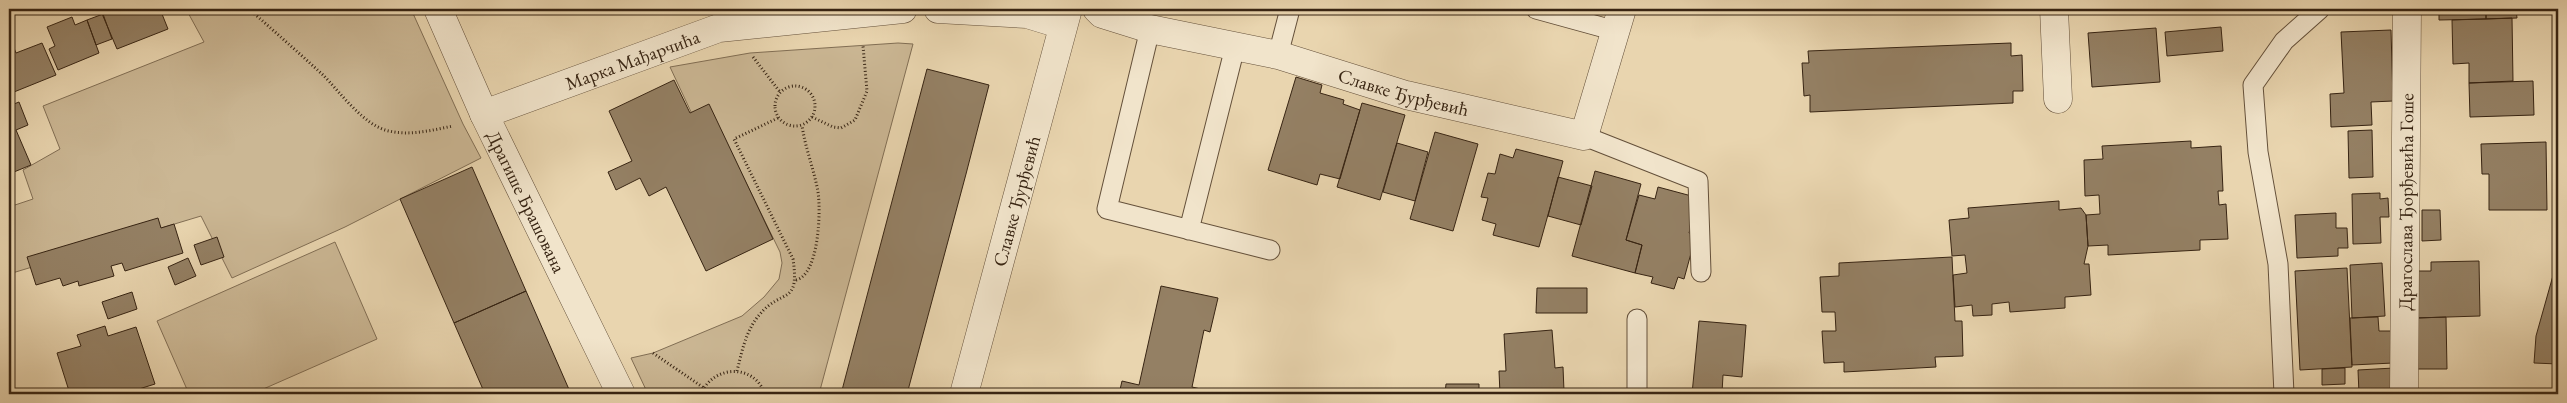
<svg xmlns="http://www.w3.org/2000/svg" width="2567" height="403" viewBox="0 0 2567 403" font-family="'EB Garamond',serif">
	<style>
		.green { fill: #cbb794; stroke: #816e54 }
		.building { fill: #948064; stroke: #372413 }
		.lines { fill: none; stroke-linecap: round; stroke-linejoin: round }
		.lane-casing { stroke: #64503a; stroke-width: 21 }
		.street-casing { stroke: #64503a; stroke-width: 29 }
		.path { stroke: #372413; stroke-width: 3; stroke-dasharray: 1 2.5; stroke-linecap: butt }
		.lane { stroke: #f1e4cb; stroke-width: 19 }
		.street { stroke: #f1e4cb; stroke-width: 28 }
		.labels { text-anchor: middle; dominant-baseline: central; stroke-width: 5; stroke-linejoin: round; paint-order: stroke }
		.street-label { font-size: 19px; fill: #372413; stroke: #f1e4cb }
	</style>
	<rect width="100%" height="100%" fill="#e9d5af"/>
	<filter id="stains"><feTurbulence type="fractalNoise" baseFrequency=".004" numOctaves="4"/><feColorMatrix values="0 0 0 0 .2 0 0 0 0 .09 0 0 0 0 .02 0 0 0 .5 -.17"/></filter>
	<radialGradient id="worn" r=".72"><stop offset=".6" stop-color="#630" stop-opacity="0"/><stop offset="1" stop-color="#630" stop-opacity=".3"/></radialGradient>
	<path class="green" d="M186,9h225l52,115 18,34 -136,69 -113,51 -31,-62 -192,58v-67l24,-8 -10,-29 37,-21 -17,-43 161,-64z
		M898,43l15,1 -94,350h-171l-17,-36 22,-5 89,-37 22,-19 15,-18 3,-16 -2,-11 -72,-147 -16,9 -22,-47 80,-14z
		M335,242l42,97 -125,55h-63l-32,-73z"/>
	<path class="building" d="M100,9h60l8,20 -51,20z
		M2439,9h47v10l-47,1z
		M2486,9h30l1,9 -31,1z
		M103,14l9,25 -16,6 -9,-25z
		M72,17l3,8 12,-5 12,33 -41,17 -9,-21 6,-3 -8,-19z
		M2512,18l1,63 -44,2v-20l-16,1 -1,-44z
		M2221,27l2,24 -56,5 -2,-24z
		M2156,28l4,54 -68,5 -4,-54z
		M2391,30l2,71 -22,1 1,23 -41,2 -1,-33 14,-1 -3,-61z
		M42,43l14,32 -47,19v-44l5,-2 2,5z
		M2011,43v13l11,-1 1,36h-10v12l-203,9v-17l-6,1 -2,-33h7l-1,-12z
		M927,69l62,16 -23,89 -59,220h-66z
		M1296,77l26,8 -2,8 24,7 -1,4 17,6 -20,69 -20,-5 -3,11 -49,-15z
		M674,80l16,33 19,-9 64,135 -67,32 -40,-84 -17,9 -9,-18 -24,12 -8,-18 24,-11 -23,-50z
		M2533,81l1,34 -64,2 -1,-34z
		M19,102l9,23 -12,5 15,35 -22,9v-68z
		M1362,103l43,12 -25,85 -43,-13z
		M2372,130l1,47 -24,1 -1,-47z
		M1435,132l43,12 -25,87 -43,-12z
		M2191,141v7l30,-2 2,45h-5l1,14 7,-1 2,35 -28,1v10l-92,5v-10l-20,1 -2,-31 14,-1 -1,-19 -14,1 -1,-36 19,-1 -1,-13z
		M2546,142l1,68h-58v-36h-7l-1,-30z
		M1397,143l31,9 -13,49 -32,-9z
		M1516,149l47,12 -24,86 -46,-12 3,-11 -14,-4 6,-22 -7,-1 7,-24 7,1 5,-20 13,4z
		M472,167l54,124 -72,32 -54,-124z
		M1595,171l46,13 -15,56 16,5 -7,28 -63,-17z
		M1558,177l34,9 -11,39 -33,-9z
		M1658,187l41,11 -10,35 7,2 -12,44 -6,-2 -4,12 -23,-6 2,-6 -18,-4 7,-28 -16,-5 13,-45 16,4z
		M2380,193v6l8,-1 1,19h-9l1,26 -28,1 -1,-50z
		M2059,201v9l22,-2 5,7 2,31 -4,18h5l2,31 -26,2v11l-55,4 -1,-10 -17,2v11l-19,1 -1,-11 -17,2 -2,-32 14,-2 -2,-18 -13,1 -3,-36 20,-2 -1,-10z
		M2422,210h18l1,30 -19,1z
		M2336,213v15h11l1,20h-10v8l-41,2 -2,-43z
		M158,218l3,10 13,-4 9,29 -58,18 -3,-8 -11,3 3,10 -35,10 -1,-5 -15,5 -3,-8 -24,7 -9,-28z
		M217,237l7,20 -23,8 -7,-20z
		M1952,257l3,64h7l1,35 -28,1 1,10 -92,5v-10l-20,1 -2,-32h14l-1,-19h-13l-2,-35 19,-1v-13z
		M188,258l8,18 -21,9 -7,-18z
		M2479,261l1,55 -64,2v-47h15v-9z
		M2382,263l3,53 -33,2 -2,-53z
		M2347,268l5,99 -52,3 -5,-99z
		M2554,272l4,2v90l-24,-1 2,-27z
		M1161,286l57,12 -8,34 -6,-2 -12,57 30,7h-103l3,-13 17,4z
		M1537,288h50v25h-51z
		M526,291l45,103h-86l-31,-71z
		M132,292l5,17 -29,10 -6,-17z
		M2378,317l1,14h12l2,32 -41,2 -2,-47z
		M2446,317l1,52h-32l1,-51z
		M1699,321l47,4 -4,52 -19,-2 -1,18 17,1h-47z
		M105,326l3,10 28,-9 19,57 -32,10h-53l-13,-41 24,-7 -4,-11z
		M1552,330l3,38 8,-1 1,24 -7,1 1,2h-58l-1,-23h7l-2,-37z
		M2345,368v16l-23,1v-16z
		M2394,368l1,26h-36l-1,-24z
		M1446,384h33v10h-34z
		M1342,391v3h-40z"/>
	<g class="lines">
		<g class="lane-casing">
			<path id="lane" d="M1536,9l80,22
				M1150,29l-43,180 163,41
				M1278,55l12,-46
				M1584,136l114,45 3,91
				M1189,230l46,-183
				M1637,394v-75
				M2284,394l-6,-130 -20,-112 -5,-67 31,-44 36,-32"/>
		</g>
		<g class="street-casing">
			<g id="street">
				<path id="s1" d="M438,9l46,105 137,280"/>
				<path d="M938,9l89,5 36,11"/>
				<path id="s2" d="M1097,9l5,5 48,15 128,26 128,40 178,41 38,-127"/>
				<path d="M2054,9l4,90"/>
				<path id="s3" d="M484,114l235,-86 184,-19"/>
				<path id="s4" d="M964,394l104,-385"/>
				<path id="s5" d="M2404,394l3,-385"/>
			</g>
		</g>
		<path class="path" d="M249,9c25,22 50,44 74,66 17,17 41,51 66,56 21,5 44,-1 64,-5
			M753,57l27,35
			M775 106a20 20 0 1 1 40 0a20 20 0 1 1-40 0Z
			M812,117l21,10 8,1 14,-8 12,-29 -4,-45
			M796,280c23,-5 25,-69 22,-88 -4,-23 -13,-44 -16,-67
			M653,353l51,35
			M737,371c5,-20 9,-41 23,-57 22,-26 40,-8 33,-55l-59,-120 44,-21
			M701,394c12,-29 53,-31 64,0"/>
		<use href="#lane" class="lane"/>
		<use href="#street" class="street"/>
	</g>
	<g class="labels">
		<g class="street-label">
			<text stroke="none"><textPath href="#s3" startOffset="158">Марка Мађарчића</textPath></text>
			<text stroke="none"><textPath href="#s2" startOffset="319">Славке Ђурђевић</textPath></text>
			<text stroke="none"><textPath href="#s4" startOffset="200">Славке Ђурђевић</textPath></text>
			<text stroke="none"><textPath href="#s5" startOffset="192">Драгослава Ђорђевића Гоше</textPath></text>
			<text stroke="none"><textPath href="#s1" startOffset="212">Драгише Брашована</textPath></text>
		</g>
	</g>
	<rect width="2567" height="403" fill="none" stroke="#e9d5af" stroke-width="30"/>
	<rect x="10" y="10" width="2547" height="383" fill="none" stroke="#372413" stroke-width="2.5"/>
	<rect x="15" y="15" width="2537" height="373" fill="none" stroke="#372413"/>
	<rect width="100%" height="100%" filter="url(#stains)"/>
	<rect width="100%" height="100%" fill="url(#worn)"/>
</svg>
